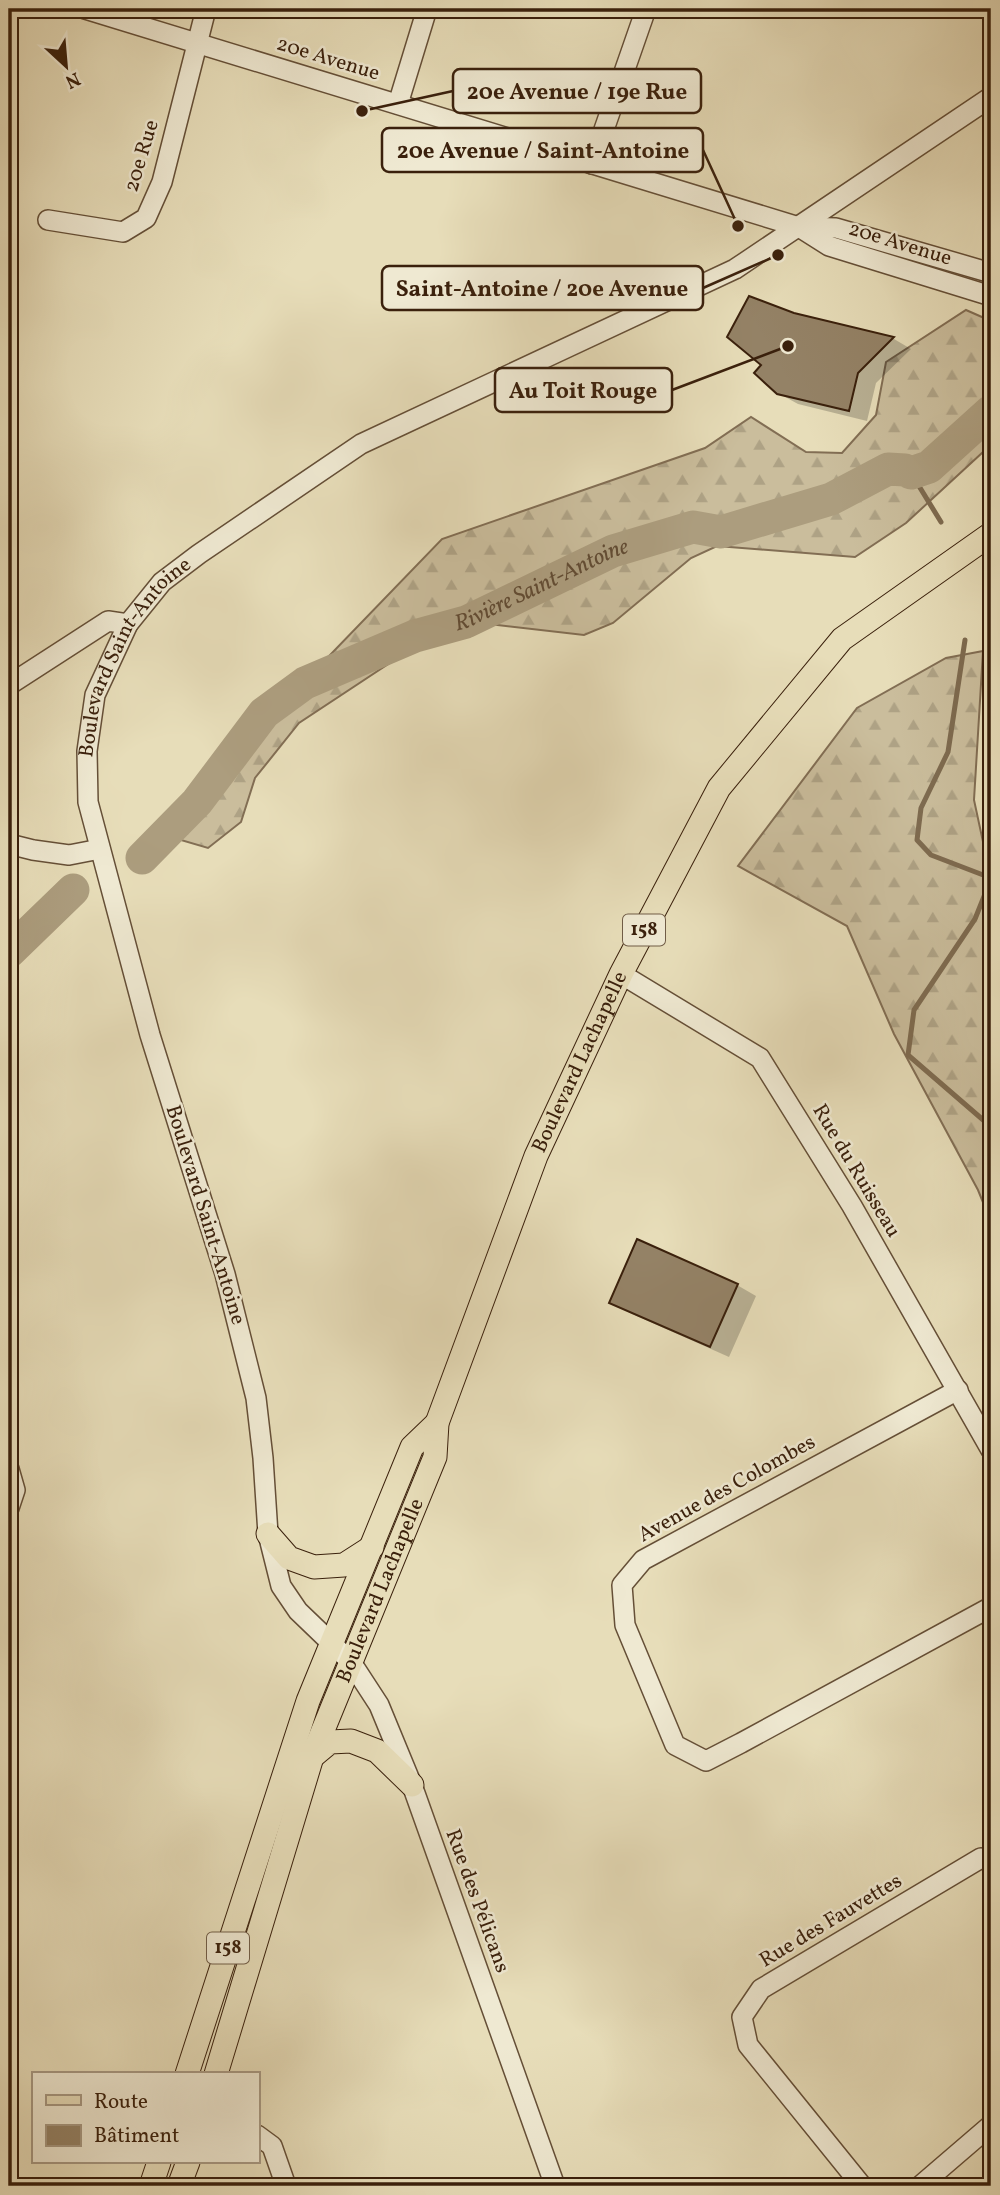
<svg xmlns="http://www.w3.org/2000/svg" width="1000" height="2195" viewBox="0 0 1000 2195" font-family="Vollkorn,serif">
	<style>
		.forest { fill: url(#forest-firs); stroke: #826e54; stroke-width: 2 }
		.shadow { fill: #0003 }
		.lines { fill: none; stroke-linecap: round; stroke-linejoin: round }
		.stream { stroke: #7e6b50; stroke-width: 5 }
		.river { stroke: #ac9d7e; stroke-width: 33 }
		.building { fill: #948266; stroke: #3a200c; stroke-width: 2 }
		.minor-casing { stroke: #654f37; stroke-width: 22 }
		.major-casing { stroke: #3a200c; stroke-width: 25 }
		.minor { stroke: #efe9d2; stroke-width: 19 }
		.major { stroke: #e7ddb9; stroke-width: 23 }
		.labels { text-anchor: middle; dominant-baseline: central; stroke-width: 5; stroke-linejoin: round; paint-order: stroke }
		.shield { fill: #efe9d2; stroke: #705c47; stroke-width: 2 }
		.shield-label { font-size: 19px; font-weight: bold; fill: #3a200c }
		.street-label { font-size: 21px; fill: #3a200c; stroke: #efe9d2 }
		.water-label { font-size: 23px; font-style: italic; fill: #624c34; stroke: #efe9d2 }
		.leader { fill: none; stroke: #3a200c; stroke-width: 2.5 }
		.callout-dot { fill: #3a200c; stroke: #efe9d2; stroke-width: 2.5 }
		.callout { fill: #efe9d2; stroke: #3a200c; stroke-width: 2.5 }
		.callout-label { font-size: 23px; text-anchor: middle; font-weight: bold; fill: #3a200c }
	</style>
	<defs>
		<pattern id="forest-firs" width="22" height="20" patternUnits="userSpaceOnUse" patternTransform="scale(1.75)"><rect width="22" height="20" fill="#cabd9c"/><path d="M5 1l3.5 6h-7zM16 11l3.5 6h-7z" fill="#aea285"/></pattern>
	</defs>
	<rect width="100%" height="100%" fill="#e7ddb9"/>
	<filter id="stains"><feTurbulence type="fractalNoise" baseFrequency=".00286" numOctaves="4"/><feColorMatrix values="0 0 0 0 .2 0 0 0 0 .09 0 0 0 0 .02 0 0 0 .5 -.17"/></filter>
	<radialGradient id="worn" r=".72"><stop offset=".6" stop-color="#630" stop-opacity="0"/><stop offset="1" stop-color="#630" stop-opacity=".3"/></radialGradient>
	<path class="forest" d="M966,310l25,11v121l-8,10 -77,71 -51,34 -138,-11 -26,12 -78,65 -29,12 -129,-15 -156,103 -44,55 -14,44 -33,26 -34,-10 74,-98 194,-201 263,-91 46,-31 55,35 36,1 34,-38 10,-53z
		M983,651l-9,149 17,79v343l-13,-32 -84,-156 -47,-108 -109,-60 119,-158 89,-50z"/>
	<path class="shadow" d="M794,315l100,24 17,10 -35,34 -9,38 -69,-17 -20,-11z
		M737,1285l19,11 -27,61 -99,-44 -19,-11z"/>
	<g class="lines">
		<path class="stream" d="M911,473l30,49
			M965,640l-17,112 -27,56 -4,32 14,15 60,23
			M991,879l-16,40 -61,91 -6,45 81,70 2,5"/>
		<g class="river">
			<path id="s1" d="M142,858l55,-56 67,-89 41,-30 110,-47 51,-14 147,-71 80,-24 28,5 110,-33 57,-30 17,1 6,3 18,-6 62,-56"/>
			<path d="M9,952l64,-62"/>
		</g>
	</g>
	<path class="building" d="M749,296l45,17 100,24 -36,36 -9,38 -72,-17 -23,-21 7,-8 -34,-28z
		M637,1239l101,45 -28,63 -101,-44z"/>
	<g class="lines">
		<g class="minor-casing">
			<g id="minor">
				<path d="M85,9l714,218 30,19 162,50"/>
				<path d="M398,104l29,-95"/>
				<path d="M592,164l54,-155"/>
				<path d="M48,220l75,12 23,-14 16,-36 44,-173"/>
				<path d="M800,227l36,1 155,45"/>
				<path d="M9,685l99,-64 20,3"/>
				<path d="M9,844l24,6 36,5 31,-6"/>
				<path d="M621,974l139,84 92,148 139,244"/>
				<path d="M958,1390l-315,170 -21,25 3,40 50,120 31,16 35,-18 250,-136"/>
				<path d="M9,1469l6,21 -6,18"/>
				<path d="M257,2135l15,11 14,40"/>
				<path id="s2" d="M555,2186l-143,-401 -33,-80 -28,-43 -53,-51 -17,-25 -13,-52 -5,-76 -7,-60 -31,-124 -75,-239 -62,-233 -1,-51 8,-56 33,-71 34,-42 37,-28 162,-110 374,-175 256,-172"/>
				<path d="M862,2186l-114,-141 -6,-28 19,-28 220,-131 10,4"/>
				<path d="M920,2186l71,-61"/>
			</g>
		</g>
		<g class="major-casing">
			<g id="major">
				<path d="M268,1534l21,24 25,9 30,-2 28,-18"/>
				<path d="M312,1757l18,-15 21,-1 26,10 35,34"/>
				<path d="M187,2074l121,-373 104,-254 25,-24"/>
				<path id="s3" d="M216,2074l96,-317 123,-300 2,-34 99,-267 85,-182 98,-186 123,-149 149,-105"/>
				<path d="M151,2186l8,-24"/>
				<path d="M179,2186l9,-24"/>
			</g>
		</g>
		<use href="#minor" class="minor"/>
		<use href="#major" class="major"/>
	</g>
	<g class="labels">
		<g class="shield">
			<rect x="623" y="914.5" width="42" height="31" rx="5"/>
			<rect x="207" y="1932.5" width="42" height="31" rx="5"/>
		</g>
		<g class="shield-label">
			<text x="644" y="930">158</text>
			<text x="228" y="1948">158</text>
		</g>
		<g class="street-label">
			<text transform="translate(328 59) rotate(17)">20e Avenue</text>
			<text transform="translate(142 156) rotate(-73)">20e Rue</text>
			<text transform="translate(900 244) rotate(17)">20e Avenue</text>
			<text stroke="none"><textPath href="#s2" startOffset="1636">Boulevard Saint-Antoine</textPath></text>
			<text stroke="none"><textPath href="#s3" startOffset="1078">Boulevard Lachapelle</textPath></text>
			<text transform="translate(856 1171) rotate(59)">Rue du Ruisseau</text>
			<text transform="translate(205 1215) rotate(73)">Boulevard Saint-Antoine</text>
			<text transform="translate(727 1489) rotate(-29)">Avenue des Colombes</text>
			<text stroke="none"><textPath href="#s3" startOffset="511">Boulevard Lachapelle</textPath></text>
			<text transform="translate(477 1901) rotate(70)">Rue des Pélicans</text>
			<text transform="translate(831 1921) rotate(-31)">Rue des Fauvettes</text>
		</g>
		<g class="water-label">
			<text stroke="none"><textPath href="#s1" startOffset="497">Rivière Saint-Antoine</textPath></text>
		</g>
	</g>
	<path class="leader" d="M362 111L453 91M738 226L703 150M778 255L703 288M788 346L672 390"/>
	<g class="callout-dot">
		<circle cx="362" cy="111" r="7"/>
		<circle cx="738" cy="226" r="7"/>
		<circle cx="778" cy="255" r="7"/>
		<circle cx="788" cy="346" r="7"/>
	</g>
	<g class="callout">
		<rect x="453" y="69" width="248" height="44" rx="7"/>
		<rect x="382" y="128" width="321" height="44" rx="7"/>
		<rect x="382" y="266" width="321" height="44" rx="7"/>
		<rect x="495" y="368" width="177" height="44" rx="7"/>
	</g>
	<g class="callout-label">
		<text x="577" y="99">20e Avenue / 19e Rue</text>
		<text x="543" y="158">20e Avenue / Saint-Antoine</text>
		<text x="542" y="296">Saint-Antoine / 20e Avenue</text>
		<text x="583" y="398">Au Toit Rouge</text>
	</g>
	<rect width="1000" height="2195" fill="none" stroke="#e7ddb9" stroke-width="35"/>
	<rect x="10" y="10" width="979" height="2174" fill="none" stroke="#3a200c" stroke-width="3.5"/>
	<rect x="18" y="18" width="965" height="2160" fill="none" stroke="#3a200c" stroke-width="2"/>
	<rect x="32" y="2072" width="228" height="91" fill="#efe9d2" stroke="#a79983" stroke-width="2"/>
	<rect x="46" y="2095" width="35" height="10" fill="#e7ddb9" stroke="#a79983" stroke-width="2"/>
	<text x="94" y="2108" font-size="21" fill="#3a200c">Route</text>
	<rect x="46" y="2125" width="35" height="21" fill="#948266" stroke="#a79983" stroke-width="2"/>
	<text x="94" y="2142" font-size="21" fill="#3a200c">Bâtiment</text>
	<g transform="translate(66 66) rotate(154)" stroke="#efe9d2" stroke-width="5" paint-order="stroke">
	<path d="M0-5L12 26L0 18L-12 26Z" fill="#3a200c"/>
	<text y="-10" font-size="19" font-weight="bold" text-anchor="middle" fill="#3a200c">N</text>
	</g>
	<rect width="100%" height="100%" filter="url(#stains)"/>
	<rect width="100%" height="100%" fill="url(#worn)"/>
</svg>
